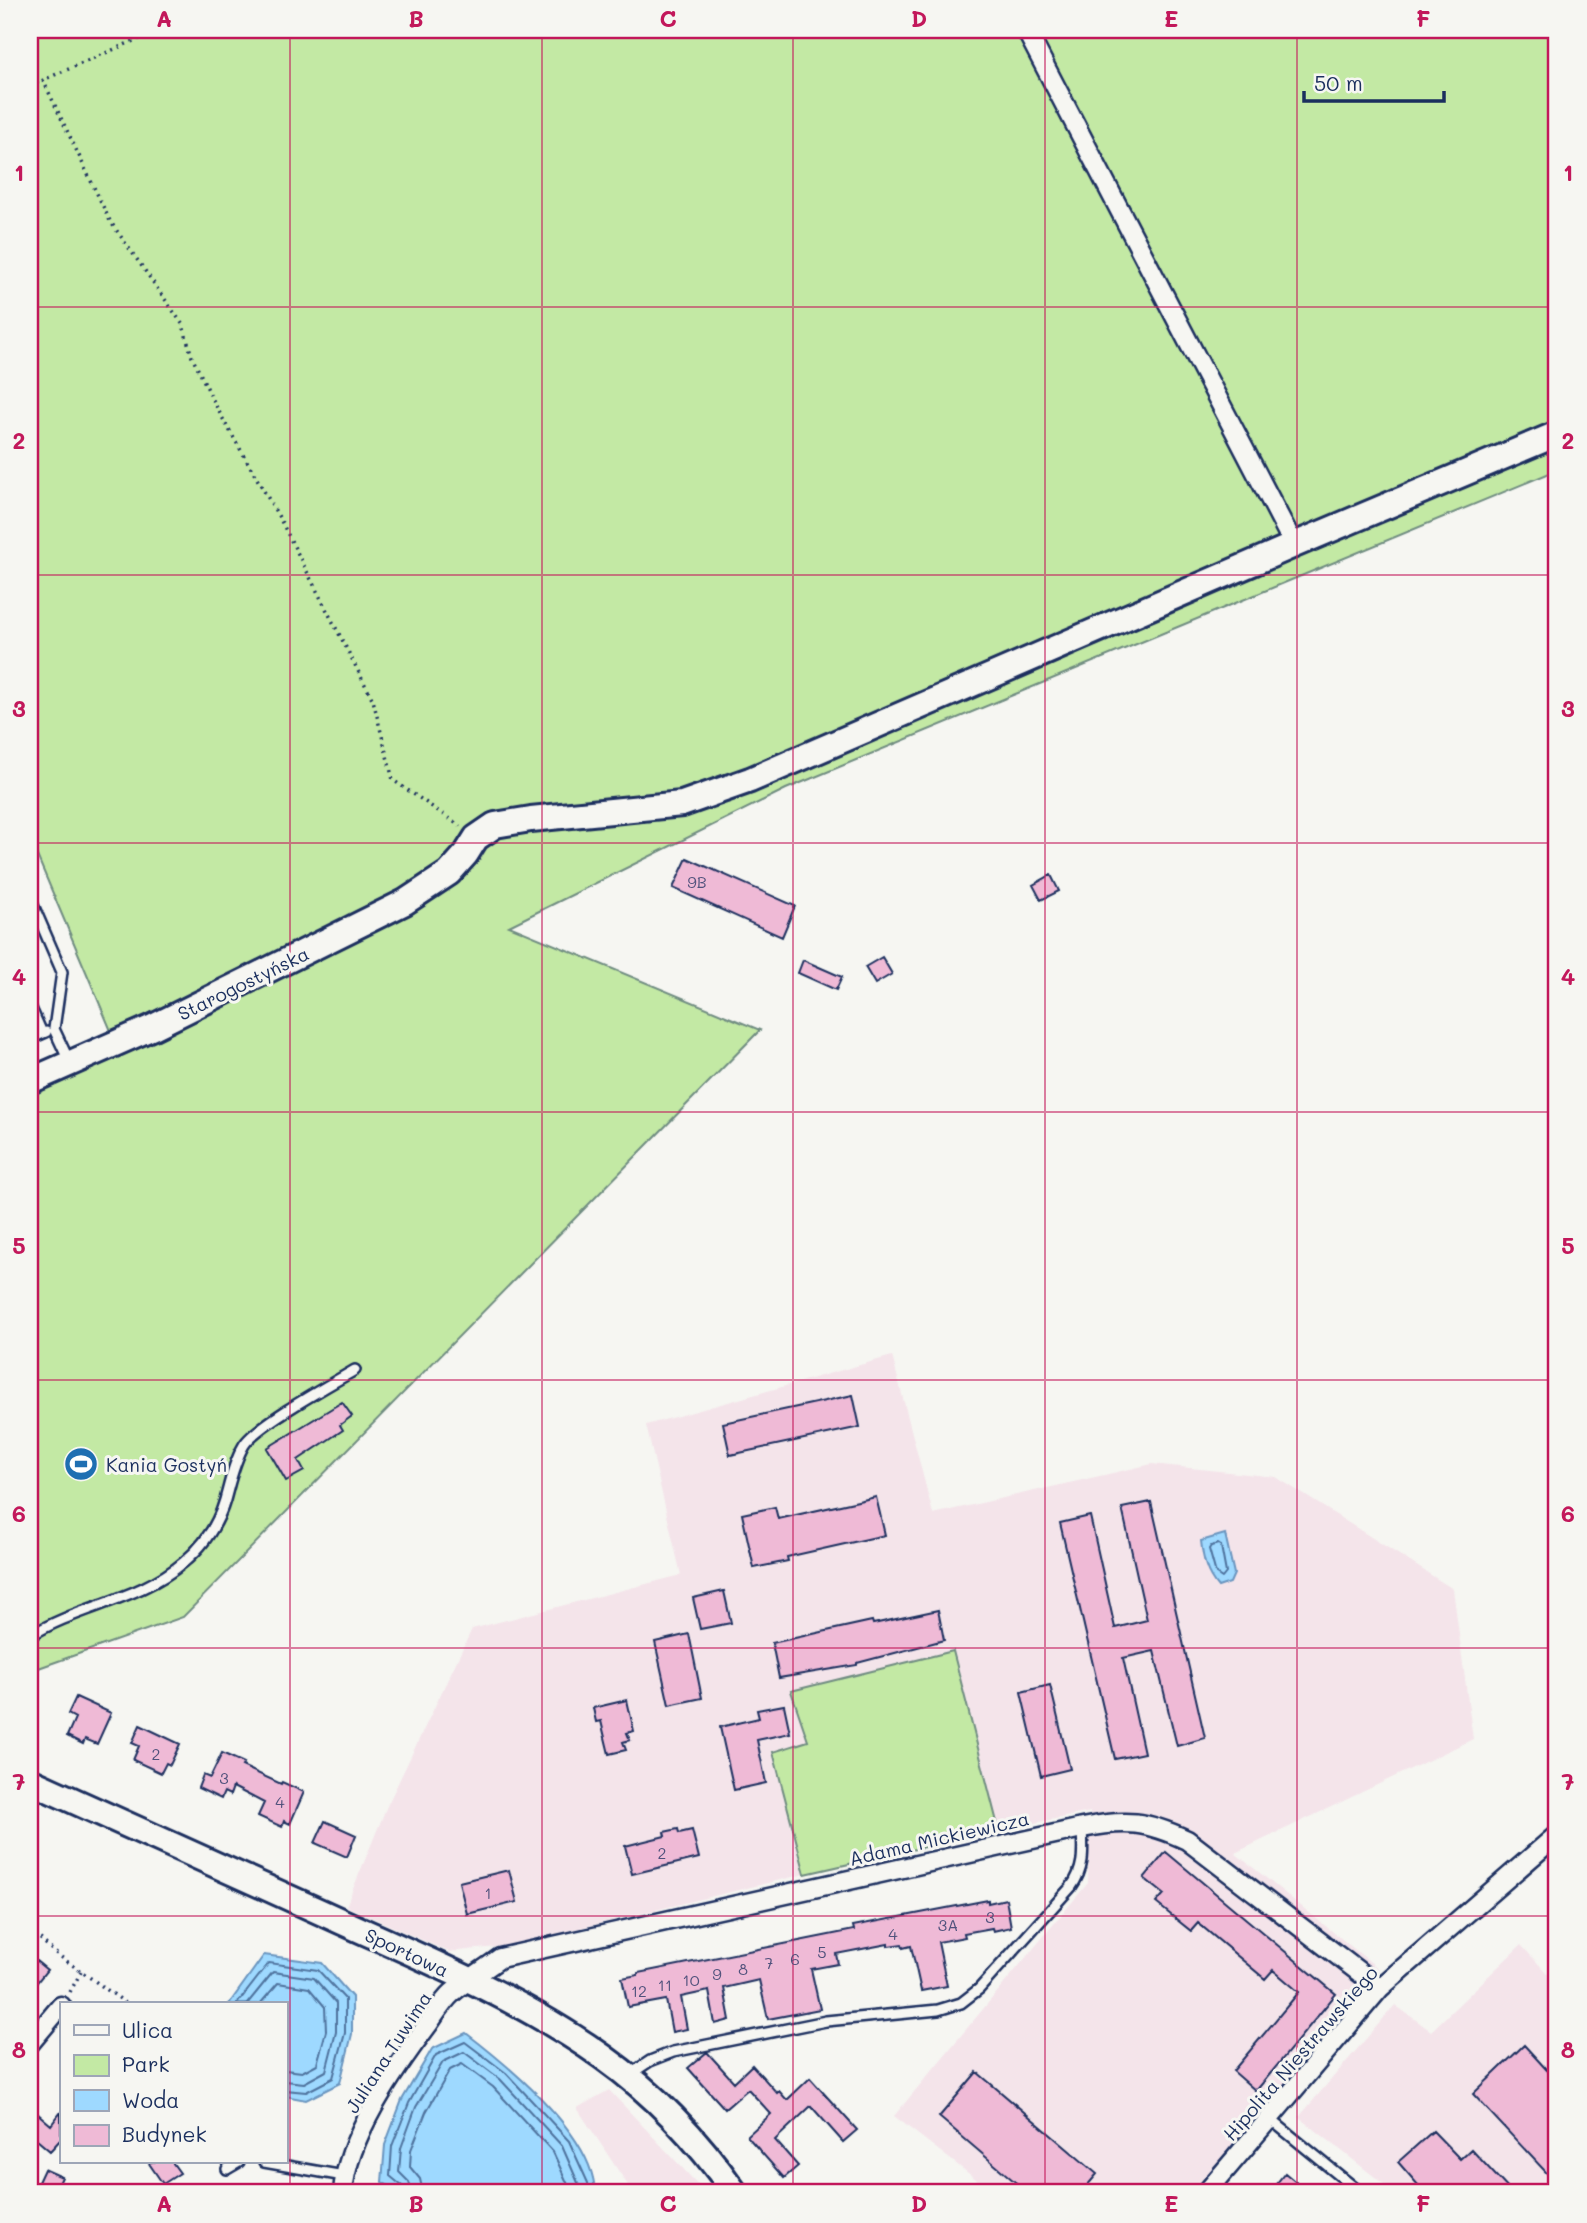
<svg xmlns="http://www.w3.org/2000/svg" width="1587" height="2223" viewBox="0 0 1587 2223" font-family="Mali,sans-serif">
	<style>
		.built { fill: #f4e4ea }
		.green { fill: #c3e9a4; stroke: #6f8c81; stroke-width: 2 }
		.water { fill: #9ed9ff; stroke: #6a95bf; stroke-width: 2 }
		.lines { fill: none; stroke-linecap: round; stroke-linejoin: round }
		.shore { stroke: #4f739e; stroke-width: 2 }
		.building { fill: #efbad6; stroke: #1b2f5e; stroke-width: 2 }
		.lane-casing { stroke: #1b2f5e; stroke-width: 14 }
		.street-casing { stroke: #1b2f5e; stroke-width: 23 }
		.secondary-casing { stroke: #1b2f5e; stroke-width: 30 }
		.path { stroke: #1b2f5e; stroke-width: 3.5; stroke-dasharray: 2 5; stroke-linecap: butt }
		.lane { stroke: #f6f6f2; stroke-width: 9 }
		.street { stroke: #f6f6f2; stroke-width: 18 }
		.secondary { stroke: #f6f6f2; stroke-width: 24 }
		.grid { fill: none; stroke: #c2185b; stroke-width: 2; stroke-opacity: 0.55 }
		.labels { text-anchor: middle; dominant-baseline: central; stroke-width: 6; stroke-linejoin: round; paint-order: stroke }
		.number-label { font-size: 16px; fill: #50527c }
		.street-label { font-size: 19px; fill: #1b2f5e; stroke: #f6f6f2 }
		.poi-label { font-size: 19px; fill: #1b2f5e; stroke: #f6f6f2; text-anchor: start }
		.neatline { fill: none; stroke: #c2185b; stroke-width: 2.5 }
		.grid-label { font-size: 23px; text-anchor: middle; font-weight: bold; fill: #c2185b }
	</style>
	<rect width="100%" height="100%" fill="#f6f6f2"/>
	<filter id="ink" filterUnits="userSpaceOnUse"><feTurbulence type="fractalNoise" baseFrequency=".0143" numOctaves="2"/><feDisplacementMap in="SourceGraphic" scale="14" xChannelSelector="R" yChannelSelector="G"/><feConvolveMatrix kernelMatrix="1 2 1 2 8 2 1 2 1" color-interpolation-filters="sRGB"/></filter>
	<g filter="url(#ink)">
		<path class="built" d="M892,1356l41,158 219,-50 124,13 177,112 20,150 -238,114 144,116 -185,224h-200l-100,-77 194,-233 2,-71 -91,18 -46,-179 -144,90 -36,12 32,121 -299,72 -57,6 -103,-46 41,-100 85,-177 209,-54 -35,-150z
			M1521,1945l36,39v209h-162l-96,-76 96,-112 36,26z
			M609,2090l97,103h-73l-56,-85z"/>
		<path class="green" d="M30,30h1527v440l-771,319 -277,137 251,104 -577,587 -153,54v-587l87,-39 -87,-206z
			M953,1651l46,179 -194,44 -32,-122 35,-11 -17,-50z"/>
		<path class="water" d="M1225,1534l9,40 -4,9 -12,4c-12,-14 -15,-28 -17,-46z
			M264,1955l58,8 30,34v37l-12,49 -34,17 -21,-4v-92h-56z
			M466,2033c43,33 128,102 129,160h-194l-19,-11 3,-37 17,-45 30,-51z"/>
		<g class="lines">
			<path class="shore" d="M1218,1544l3,2 5,27 -4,5 -6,-4 -7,-25 2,-3z
				M237,2004l32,-41 49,7 27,29v34l-12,45 -27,14 -21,-2
				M247,2004l26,-32 41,6 22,25v29l-10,39 -22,12 -19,-2
				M260,2004l18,-21 31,5 16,19 1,24 -9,33 -15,8 -17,-2
				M403,2193l-1,-7 -12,-10 2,-30 17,-43 27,-48 29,-13 41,31 63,68 19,42 1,10
				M412,2193l-3,-11 -10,-10 2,-24 15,-41 27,-45 21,-10 36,27 62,67 17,39 1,8
				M423,2193l-3,-14 -10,-12 1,-17 15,-38 24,-42 12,-6 31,23 60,65 16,35v6"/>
		</g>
		<path class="building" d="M687,858l108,48 -13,31 -109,-49z
			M1051,875l8,16 -18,9 -8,-15z
			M882,957l10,17 -17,10 -10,-17z
			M803,960l39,17 -6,13 -38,-17z
			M853,1395l7,32 -130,28 -7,-32z
			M342,1402l10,14 -12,9 3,5 -45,30 6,11 -18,10 -19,-33z
			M876,1497l9,38 -98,22 1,4 -34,7 -12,-54 33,-7 3,12z
			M1151,1502l54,236 -28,8 -23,-95 -31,7 21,95 -29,6 -55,-236 30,-7 25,112 32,-8 -25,-112z
			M724,1591l7,32 -31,6 -7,-31z
			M938,1610l6,30 -87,23v2l-78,13 -7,-35 100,-22 1,3z
			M689,1634l13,64 -33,7 -14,-63z
			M1050,1685l20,84 -29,7 -20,-84z
			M76,1697l35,16 -14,31 -12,-5 -2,5 -16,-8 8,-18 -7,-4z
			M627,1700l7,31 -7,2 3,7 -7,2 3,8 -17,4 -8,-33 -5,1 -3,-14z
			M784,1705l6,28 -33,7 9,43 -32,7 -14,-63 39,-9 -2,-8z
			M140,1725l40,19 -10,21 -4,-2 -5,10 -28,-13 6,-14 -7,-3z
			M222,1753l22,10 -2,3 39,18 1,-2 22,10 -14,32 -6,-3 -2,6 -24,-11 6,-13 -31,-16 -3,8 -6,-3 -3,7 -23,-11 5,-13 7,3z
			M325,1821l31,14 -9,22 -32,-14z
			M678,1829l1,4 13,-3 7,28 -67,16 -7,-28 40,-10 -1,-4z
			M1166,1852l170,142 -80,97 -23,-20 66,-79 -26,-22 -8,9 -67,-56 -7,8 -35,-28 8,-9 -20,-16z
			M509,1870l8,32 -50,12 -8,-32z
			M1006,1899l5,28 -18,4 -1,-3 -28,5 1,4 -27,5 9,44 -26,5 -10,-45 -8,2 -1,-4 -14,2v-2l-52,10 2,10 -27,5 9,40 -52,10 -9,-39 -35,8 6,32 -15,4 -6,-33 -28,6 6,32 -15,3 -6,-32 -38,7 -6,-29 16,-3v-2l216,-43 -1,-4 135,-26v3z
			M30,1956l17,14 -17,21z
			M1524,2045l33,36v103l-84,-90z
			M707,2052l27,30 18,-17 25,28 2,-2 8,9 23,-22 47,52 -14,12 -32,-36 -36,34 23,26 -14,12 -37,-42 24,-22 -23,-25 -23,20 -37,-41z
			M977,2072l120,102 -16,19h-53l-89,-76z
			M30,2107l21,18 10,-13v27l-11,12 -20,-17z
			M1433,2131l27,28 11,-10 41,44h-87l-27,-31z
			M148,2162h24l8,11 -17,11z
			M44,2169l18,8 -6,13 -18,-8z
			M1285,2173l24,20h-40z"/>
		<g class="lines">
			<g class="lane-casing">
				<path id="lane" d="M30,898l32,74 -8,57 15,32
					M30,1006l12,27
					M30,1039l16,-7
					M30,1636c48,-30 110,-36 154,-74 19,-16 34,-38 41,-62 5,-18 9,-38 19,-55 12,-20 87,-61 111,-75
					M629,2075l21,-14 23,-9 153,-31 112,-11 23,-7 18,-14 92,-102c14,-19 12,-36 11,-59
					M1269,2118l92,75
					M264,2162l80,14
					M227,2169l12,-7"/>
			</g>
			<g class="street-casing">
				<path id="street" d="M1026,30l268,515
					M30,2043l31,-37
					M343,2193c3,-55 53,-126 86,-170 7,-10 14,-22 23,-30 15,-13 32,-23 48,-35l582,-130c44,-9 64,-7 105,12l193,148
					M1206,2193l174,-205 177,-153"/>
			</g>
			<g class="secondary-casing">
				<path id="secondary" d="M30,1081l123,-54 252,-125 44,-29 17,-19 10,-16 19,-13 36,-6 151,-15 68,-24 544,-235 263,-111
					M30,1781c98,44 196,89 295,133 94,43 193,82 278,143 52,37 96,84 132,136"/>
			</g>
			<path class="path" d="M159,30l-116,50 67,141 73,104 9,32 26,53 62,109 93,181 20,80 67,46
				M30,86l13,-6
				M30,1929l24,23 73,52
				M70,1992l11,-20"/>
			<use href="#lane" class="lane"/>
			<use href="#street" class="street"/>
			<use href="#secondary" class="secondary"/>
		</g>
	</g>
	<path class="grid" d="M290,30v2163M542,30v2163M793,30v2163M1045,30v2163M1297,30v2163M30,307h1527M30,575h1527M30,843h1527M30,1112h1527M30,1380h1527M30,1648h1527M30,1916h1527"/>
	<defs>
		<g id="stadium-disc" transform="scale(1.75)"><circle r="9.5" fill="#1f6fb2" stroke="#f6f6f2"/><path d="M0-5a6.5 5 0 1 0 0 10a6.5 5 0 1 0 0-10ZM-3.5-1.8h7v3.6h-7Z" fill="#fff"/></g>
	</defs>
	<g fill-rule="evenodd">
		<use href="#stadium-disc" x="81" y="1464"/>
	</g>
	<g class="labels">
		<g class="number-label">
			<text x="697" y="881">9B</text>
			<text x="156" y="1753">2</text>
			<text x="224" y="1777">3</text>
			<text x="280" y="1801">4</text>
			<text x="662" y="1852">2</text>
			<text x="488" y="1892">1</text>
			<text x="990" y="1916">3</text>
			<text x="948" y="1924">3A</text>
			<text x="893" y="1933">4</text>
			<text x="822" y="1951">5</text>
			<text x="795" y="1958">6</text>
			<text x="769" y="1962">7</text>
			<text x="743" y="1968">8</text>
			<text x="717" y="1973">9</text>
			<text x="691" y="1979">10</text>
			<text x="665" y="1984">11</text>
			<text x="639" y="1990">12</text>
		</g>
		<g class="street-label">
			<text transform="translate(243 983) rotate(-26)">Starogostyńska</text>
			<text transform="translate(939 1838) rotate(-13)">Adama Mickiewicza</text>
			<text transform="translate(407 1952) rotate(25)">Sportowa</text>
			<text transform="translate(388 2052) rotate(-57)">Juliana Tuwima</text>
			<text transform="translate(1300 2053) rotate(-49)">Hipolita Niestrawskiego</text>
		</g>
		<g class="poi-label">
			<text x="106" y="1464">Kania Gostyń</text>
		</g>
	</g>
	<rect width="1587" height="2223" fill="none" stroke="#f6f6f2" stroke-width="77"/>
	<rect x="60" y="2002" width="228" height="161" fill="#f6f6f2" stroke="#9ea6b7" stroke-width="2"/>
	<rect x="74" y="2025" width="35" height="10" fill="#f6f6f2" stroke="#9ea6b7" stroke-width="2"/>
	<text x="122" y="2038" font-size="21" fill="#1b2f5e">Ulica</text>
	<rect x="74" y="2055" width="35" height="21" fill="#c3e9a4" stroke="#9ea6b7" stroke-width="2"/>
	<text x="122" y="2072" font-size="21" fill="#1b2f5e">Park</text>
	<rect x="74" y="2090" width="35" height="21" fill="#9ed9ff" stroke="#9ea6b7" stroke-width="2"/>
	<text x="122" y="2108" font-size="21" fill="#1b2f5e">Woda</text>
	<rect x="74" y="2125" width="35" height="21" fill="#efbad6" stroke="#9ea6b7" stroke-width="2"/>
	<text x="122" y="2142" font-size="21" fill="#1b2f5e">Budynek</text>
	<path d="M1304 91v10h140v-10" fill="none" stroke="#1b2f5e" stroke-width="3.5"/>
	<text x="1314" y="91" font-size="21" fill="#1b2f5e" stroke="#f6f6f2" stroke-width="5" paint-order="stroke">50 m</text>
	<rect x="38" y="38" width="1510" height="2146" class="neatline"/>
	<g class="grid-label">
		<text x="164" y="27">A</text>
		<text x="416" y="27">B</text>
		<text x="668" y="27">C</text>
		<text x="919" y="27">D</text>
		<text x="1171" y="27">E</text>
		<text x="1423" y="27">F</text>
		<text x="19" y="181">1</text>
		<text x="1568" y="181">1</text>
		<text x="19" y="449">2</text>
		<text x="1568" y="449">2</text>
		<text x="19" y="717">3</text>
		<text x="1568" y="717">3</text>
		<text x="19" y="985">4</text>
		<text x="1568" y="985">4</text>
		<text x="19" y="1254">5</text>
		<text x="1568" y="1254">5</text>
		<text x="19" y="1522">6</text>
		<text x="1568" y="1522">6</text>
		<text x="19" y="1790">7</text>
		<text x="1568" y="1790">7</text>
		<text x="19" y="2058">8</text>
		<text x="1568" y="2058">8</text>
		<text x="164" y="2212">A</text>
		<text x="416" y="2212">B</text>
		<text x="668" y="2212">C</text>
		<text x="919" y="2212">D</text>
		<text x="1171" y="2212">E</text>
		<text x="1423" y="2212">F</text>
	</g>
</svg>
